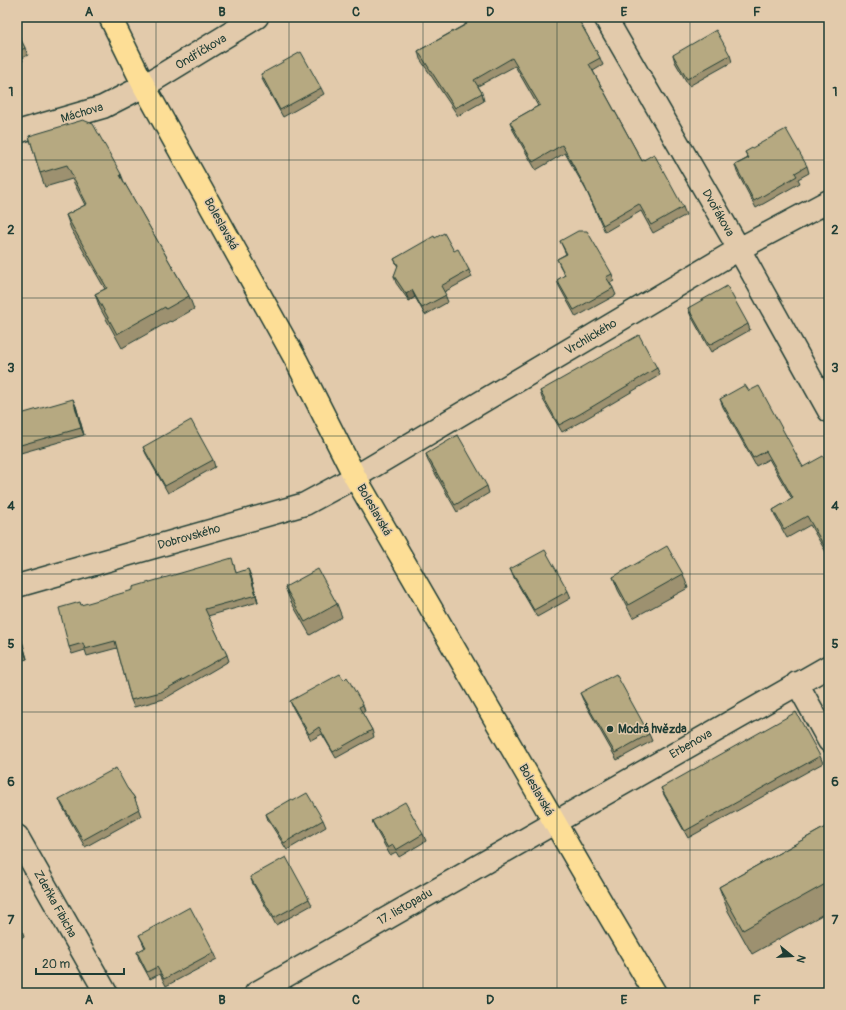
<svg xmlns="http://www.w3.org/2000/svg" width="846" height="1010" viewBox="0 0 846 1010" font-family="Pangolin,sans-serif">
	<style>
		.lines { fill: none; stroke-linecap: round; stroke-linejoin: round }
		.minor-casing { stroke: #1f3d34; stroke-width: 25 }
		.major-casing { stroke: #1f3d34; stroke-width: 25 }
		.minor { stroke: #e2caab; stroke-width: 22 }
		.major { stroke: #fdde96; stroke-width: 22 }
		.wall { fill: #9d916f; stroke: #1f3d34 }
		.shaded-wall { fill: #7f765a; stroke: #1f3d34 }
		.building { fill: #b6a981; stroke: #1f3d34 }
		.grid { fill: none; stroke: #1f3d34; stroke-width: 1; stroke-opacity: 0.55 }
		.poi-dot { fill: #1f3d34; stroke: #e2caab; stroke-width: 1.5 }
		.labels { text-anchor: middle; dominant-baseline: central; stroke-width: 3; stroke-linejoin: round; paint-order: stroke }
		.street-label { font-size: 12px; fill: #1f3d34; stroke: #e2caab }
		.poi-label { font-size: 12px; font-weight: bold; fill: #1f3d34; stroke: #e2caab; text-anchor: start }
		.neatline { fill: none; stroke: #1f3d34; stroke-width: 1.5 }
		.grid-label { font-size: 13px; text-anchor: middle; font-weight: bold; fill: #1f3d34 }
	</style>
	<rect width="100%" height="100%" fill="#e2caab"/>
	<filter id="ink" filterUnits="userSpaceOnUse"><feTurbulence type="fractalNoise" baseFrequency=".025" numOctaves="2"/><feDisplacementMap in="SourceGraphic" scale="8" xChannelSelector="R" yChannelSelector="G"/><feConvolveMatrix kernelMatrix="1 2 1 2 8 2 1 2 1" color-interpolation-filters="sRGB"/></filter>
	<g filter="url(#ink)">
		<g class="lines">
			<g class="minor-casing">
				<path id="minor" d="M605,17l134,232 90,162
					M17,132l86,-25 41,-21 113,-69
					M17,586l288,-82 50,-27 384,-228 90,-48
					M797,683l32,58
					M17,836l89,157
					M256,993l573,-327"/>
			</g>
			<g class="major-casing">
				<path id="major" d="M110,17l34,69 152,274 59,117 225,389 75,127"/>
			</g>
			<use href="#minor" class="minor"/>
			<use href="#major" class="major"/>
		</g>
		<path class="wall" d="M461,17h116l23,41 3,7 -10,6 49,90 41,46 3,8 -33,18 -12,-22 -36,21 -19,-42 -21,-37 -29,17 -23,-40 -3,-8 28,-16 -23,-40 -37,20 4,7 2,8 -26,15 -38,-57 -2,-8 48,-27z
			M17,32l8,16 3,7 -6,3 1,3 -6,3z
			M673,55h57l2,7 -43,24 -14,-24z
			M261,74l60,14 3,6 -41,23 -20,-36z
			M29,136l96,48 64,112 5,13 -23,13 -1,-1 -48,27 -22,-40 -5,-14 10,-5 -34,-60 -5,-14 19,-10 -13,-26 -27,8 -5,-14z
			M745,152l62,14 2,7 -11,6 2,4 -44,25 -19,-36 -2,-7 13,-7z
			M435,238l19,13 15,19 3,7 -28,15 4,10 -23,13 -10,-18 -6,4 -13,-18 -2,-7 4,-9 -4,-8z
			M560,241l52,33 2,7 -4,2 3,5 3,7 -40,22 -17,-31 -2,-6 8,-5 -5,-9 -3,-7 9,-5z
			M688,308l60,16 2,6 -39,22 -21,-38z
			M657,368l3,7 -78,46 -20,11 -20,-34 -2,-7z
			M749,391l54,76h26v90l-19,-32 -23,13 -11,-20 -3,-8 19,-11 -23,-40 -13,7 -33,-59 -3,-8z
			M76,406l8,29 -67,19v-39z
			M143,447l70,13 2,7 -47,26 -22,-39z
			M426,454l61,32 2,7 -32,19 -29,-51z
			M234,565l2,8 15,3 7,26 -50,14 19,39 2,6 -65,38 -30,8 -3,-7 -14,-52 -30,8 -2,-6 -13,4 -3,-7z
			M510,569l58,22 3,7 -34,19 -24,-41z
			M683,574l5,14 -55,30 -15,-28 -5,-13z
			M285,587l52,17 5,13 -32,18 -20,-35z
			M17,624l10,35 -10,3z
			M344,680l19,25 2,6 -3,2 10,17 2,7 -38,21 -14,-24 -11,6 -18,-32 -3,-7z
			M580,693l69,41 3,7 -35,19 -34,-60z
			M820,756l3,7 -135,75 -24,-43 -3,-7z
			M127,788l7,9 7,19 -56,31 -23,-41 -3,-7z
			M293,801l30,19 3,7 -39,23 -19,-30 -2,-6z
			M372,821l51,13 3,7 -27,16 -3,-5 -6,3 -15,-27z
			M829,825v86l-77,43 -24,-43 -9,-24z
			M250,877l59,22 3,6 -36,20 -23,-41z
			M17,920l4,7 3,9 -7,5z
			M139,935l75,17 3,7 -51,27 -6,-12 -10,5 -11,-20 -2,-7 8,-4 -3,-7z"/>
		<path class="shaded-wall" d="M121,174l5,13 -6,-12z
			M412,290l3,7 -6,4 -3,-7z
			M73,399l3,7 8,29 -3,-7z
			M248,569l3,7 7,26 -2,-7z
			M17,624l1,2 9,33 -3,-7z"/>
		<path class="building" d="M463,17h114l23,41 -11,6 53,97 12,-7 29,53 -32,18 -12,-21 -36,21 -20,-42 -21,-38 -29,17 -23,-40 30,-17 -28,-47 -38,22 8,13 -27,15 -37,-57 49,-27z
			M716,30l14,25 -43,24 -14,-24z
			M17,32l8,16 -6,3 2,3 -4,2z
			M301,52l20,36 -41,22 -19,-36z
			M83,120l10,4 28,50 -1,1 69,121 -23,13 -1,-2 -48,27 -22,-40 12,-6 -41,-73 21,-11 -20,-39 -27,8 -11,-37z
			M786,129l21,37 -12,7 2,3 -43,25 -19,-36 14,-7 -4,-6z
			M578,231h9l25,43 -6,3 7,11 -39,22 -17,-30 8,-5 -8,-16 10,-5 -7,-13z
			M444,233l10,18 4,-2 11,21 -28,16 5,9 -24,13 -10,-18 -6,4 -12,-18 4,-11 -4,-6 40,-23 1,2z
			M727,286l21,38 -39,21 -21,-37z
			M639,335l18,33 -77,46 -21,11 -19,-34z
			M745,385l4,6 10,-5 44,81 20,-11 6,11v87l-22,-38 -23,13 -11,-19 20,-12 -27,-47 -13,7 -33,-59z
			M73,399l8,29 -64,18v-31z
			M191,420l22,40 -48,26 -22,-39z
			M458,435l29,51 -32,19 -29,-51z
			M667,546l16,28 -55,31 -15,-28z
			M545,550l23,41 -34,19 -24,-41z
			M232,558l4,15 12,-4 8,26 -51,14 22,46 -66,37 -30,8 -16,-59 -30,8 -2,-6 -14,4 -10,-39 21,-6 1,3 52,-15v-3z
			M318,569l19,35 -32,18 -20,-35z
			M17,626l7,26 -7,2z
			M340,674l4,6 3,-3 16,28 -4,2 13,23 -39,22 -14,-25 -10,7 -19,-33z
			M616,674l33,60 -34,19 -35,-60z
			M796,712l24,44 -135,75 -24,-43z
			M116,768l11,20 7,9 5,12 -56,31 -24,-41z
			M307,793l16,27 -39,23 -18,-29 26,-15 1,2z
			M405,802l18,32 -27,16 -3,-5 -5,3 -16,-27z
			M829,825v57l-86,48 -24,-43z
			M286,857l23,42 -35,19 -24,-41z
			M190,907l24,45 -50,27 -7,-12 -10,5 -10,-20 9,-5 -7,-12z
			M17,920l4,7 -4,2z
			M829,984v9h-16z"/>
	</g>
	<path class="grid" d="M156,17v976M289,17v976M423,17v976M557,17v976M690,17v976M17,160h812M17,298h812M17,436h812M17,574h812M17,712h812M17,850h812"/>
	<circle class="poi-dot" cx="610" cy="729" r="4"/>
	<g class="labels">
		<g class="street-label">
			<text transform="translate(201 52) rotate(-31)">Ondříčkova</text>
			<text transform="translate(82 113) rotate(-17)">Máchova</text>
			<text transform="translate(718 213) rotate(60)">Dvořákova</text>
			<text transform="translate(221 224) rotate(61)">Boleslavská</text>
			<text transform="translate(591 337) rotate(-31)">Vrchlického</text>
			<text transform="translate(374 510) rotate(60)">Boleslavská</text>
			<text transform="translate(189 537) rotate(-16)">Dobrovského</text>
			<text transform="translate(691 744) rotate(-30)">Erbenova</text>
			<text transform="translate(536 790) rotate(60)">Boleslavská</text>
			<text transform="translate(55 904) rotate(61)">Zdeňka Fibicha</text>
			<text transform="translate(405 907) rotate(-30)">17. listopadu</text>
		</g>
		<g class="poi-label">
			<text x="618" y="729">Modrá hvězda</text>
		</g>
	</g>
	<rect width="846" height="1010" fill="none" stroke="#e2caab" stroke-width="44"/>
	<g transform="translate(792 956) rotate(108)" stroke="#e2caab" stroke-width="3" paint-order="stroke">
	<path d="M0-3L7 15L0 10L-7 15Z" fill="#1f3d34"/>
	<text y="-6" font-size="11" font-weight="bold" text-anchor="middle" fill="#1f3d34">N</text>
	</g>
	<path d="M36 968v6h88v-6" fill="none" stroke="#1f3d34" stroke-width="2"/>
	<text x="42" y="968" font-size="12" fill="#1f3d34" stroke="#e2caab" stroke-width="3" paint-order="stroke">20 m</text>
	<rect x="22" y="22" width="802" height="966" class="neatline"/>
	<g class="grid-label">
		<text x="89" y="16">A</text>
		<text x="222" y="16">B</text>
		<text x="356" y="16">C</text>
		<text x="490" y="16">D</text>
		<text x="624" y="16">E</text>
		<text x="757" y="16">F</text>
		<text x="11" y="96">1</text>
		<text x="835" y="96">1</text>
		<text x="11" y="234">2</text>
		<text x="835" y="234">2</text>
		<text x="11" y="372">3</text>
		<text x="835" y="372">3</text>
		<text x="11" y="510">4</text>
		<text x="835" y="510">4</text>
		<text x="11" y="648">5</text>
		<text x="835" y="648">5</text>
		<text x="11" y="786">6</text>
		<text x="835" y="786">6</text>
		<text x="11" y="924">7</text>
		<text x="835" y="924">7</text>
		<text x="89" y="1004">A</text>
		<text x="222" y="1004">B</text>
		<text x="356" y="1004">C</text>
		<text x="490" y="1004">D</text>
		<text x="624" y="1004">E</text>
		<text x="757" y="1004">F</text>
	</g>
</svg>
